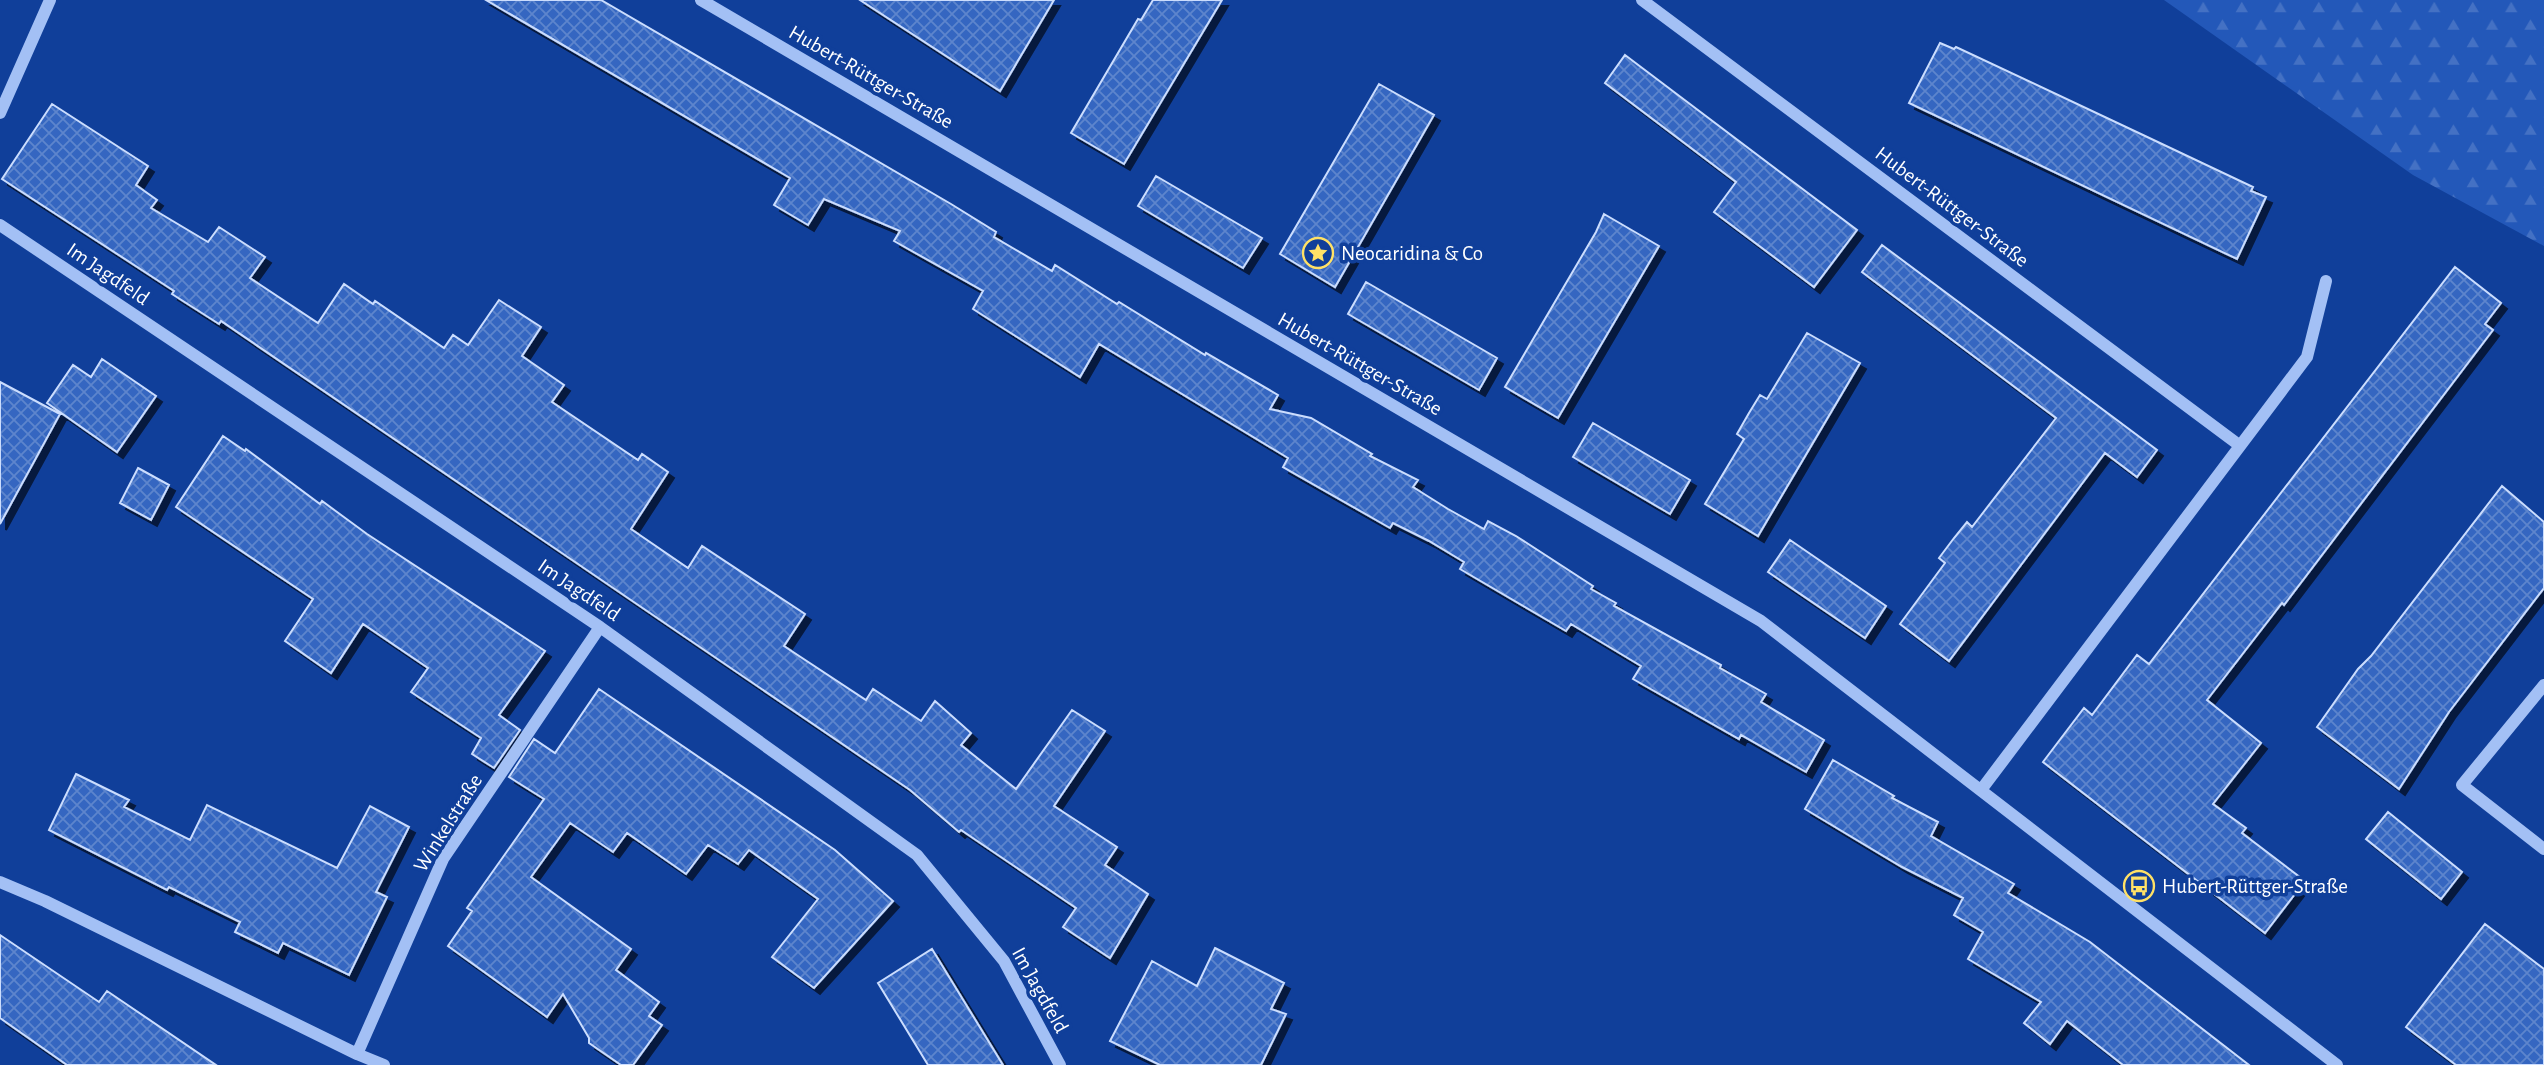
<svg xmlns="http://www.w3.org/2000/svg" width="2544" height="1065" viewBox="0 0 2544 1065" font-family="'Alegreya Sans',sans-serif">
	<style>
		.forest { fill: url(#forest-firs) }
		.building { fill: url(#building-cross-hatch); stroke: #cbddfe; stroke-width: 2; filter: url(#shadow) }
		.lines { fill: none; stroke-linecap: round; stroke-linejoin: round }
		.minor { stroke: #a3c0f5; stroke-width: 12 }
		.labels { text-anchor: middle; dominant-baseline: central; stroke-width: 7; stroke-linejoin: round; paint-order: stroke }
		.street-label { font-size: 21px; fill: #fff; stroke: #103f9a }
		.poi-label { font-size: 21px; fill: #fff; stroke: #103f9a; text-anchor: start }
	</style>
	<defs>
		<pattern id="forest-firs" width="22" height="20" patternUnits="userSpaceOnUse" patternTransform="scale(1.75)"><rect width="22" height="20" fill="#2358b9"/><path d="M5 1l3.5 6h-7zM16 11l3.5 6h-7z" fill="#4471c4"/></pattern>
		<pattern id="building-cross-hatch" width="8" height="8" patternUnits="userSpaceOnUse" patternTransform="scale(1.75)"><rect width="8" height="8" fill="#3466c1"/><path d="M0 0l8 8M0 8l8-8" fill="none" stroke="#5d85cd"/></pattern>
		<filter id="shadow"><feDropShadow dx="6" dy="6" stdDeviation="0" flood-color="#0009"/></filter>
	</defs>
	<rect width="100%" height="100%" fill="#103f9a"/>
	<path class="forest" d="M2164,0h380v246l-131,-71z"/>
	<path class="building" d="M486,0h115l350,204 45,28 -2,5 58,34 3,-6 62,39 2,-2 86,53 1,-2 72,42 -8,14 41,9 61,36 -2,2 48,24 -5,7 35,22 36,20 4,-8 28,15 77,50 -2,3 25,14 -2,3 107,59 -1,3 46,26 -5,8 63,38 -18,32 -65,-37 -2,4 -106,-60 8,-13 -70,-42 -5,7 -106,-62 4,-7 -35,-21 -36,-18 -3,5 -107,-61 5,-9 -189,-114 -19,33 -107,-68 10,-18 -89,-50 6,-10 -76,-32 -16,26 -34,-20 16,-27z
		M860,0h194l-54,91z
		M1153,0h69l-98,164 -53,-31 67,-114 3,1z
		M1940,43l14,6 2,-2 187,88 110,52 -2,4 15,6 -29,62 -328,-156z
		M1625,55l232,175 -43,57 -100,-75 22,-30 -131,-99z
		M1379,84l55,31 -99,172 -55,-33z
		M52,104l96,62 -12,19 21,15 -6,8 57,34 11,-15 46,30 -15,21 68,45 26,-39 29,20 2,-3 69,47 9,-13 15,10 31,-45 42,27 -19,29 42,29 -12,17 86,58 4,-6 26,18 -37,57 57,39 14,-22 103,68 -21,32 82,54 7,-11 48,32 14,-20 36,32 -10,12 55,44 56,-79 33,21 -51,75 63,41 -12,18 43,29 -38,64 -47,-31 13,-19 -115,-78 -2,2 -49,-42 -689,-469 -2,3 -47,-30 2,-3 -172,-112z
		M1156,176l106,62 -19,30 -105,-62z
		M1604,214l55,32 -101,172 -53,-31 91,-155z
		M1882,245l275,205 -20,27 -32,-24 -156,208 -49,-37 45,-61 -6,-5 15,-20 13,-16 5,5 84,-109 -194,-146z
		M2455,267l46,36 -16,21 8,6 -209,275 -2,-2 -75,97 54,43 -48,61 33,24 -4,5 63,48 -40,52 -222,-171 41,-54 8,7 45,-60 12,9z
		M1366,282l131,76 -18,32 -131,-76z
		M1807,333l53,30 -102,173 -53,-32 39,-65 -7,-5 12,-21 11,-18 7,4z
		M102,359l54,37 -39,56 -70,-49 26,-38 18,12z
		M0,382l60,32 -60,110z
		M1593,423l97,57 -20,34 -97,-57z
		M223,436l22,15 1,-2 74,55 2,-3 45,33 178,117 -46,64 21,15 -26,38 -22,-14 9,-16 -70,-46 17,-24 -65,-44 -32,49 -46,-32 28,-42 -137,-92z
		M138,468l31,17 -18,35 -31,-17z
		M2502,486l42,36v66l-95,124 -50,77 -82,-62 41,-58 13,-13z
		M1790,540l96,66 -21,32 -97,-66z
		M599,689l236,161 58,51 -79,87 -42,-31 46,-58 -69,-49 -11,14 -30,-19 -22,29 -59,-41 -14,19 -43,-29 -39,54 100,72 -15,21 43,32 -10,14 13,9 -29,40h-12l-32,-22v-5l-26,-44 -16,23 -99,-71 24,-35 -5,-3 77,-109 -35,-22 25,-38 21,14z
		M1833,760l61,36 -2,2 46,24 -7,14 83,48 -6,9 82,49 159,123h-126l-56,-44 -17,23 -26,-21 17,-21 -73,-43 15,-27 -29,-17 9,-17 -61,-31 -97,-58z
		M76,774l53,26 -5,7 66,33 17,-35 130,63 33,-62 39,21 -33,65 11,5 -38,78 -66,-32 -5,10 -24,-12 -19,-9 5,-10 -71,-35 -2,3 -118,-60z
		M2388,812l74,60 -21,27 -75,-60z
		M2485,924l59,45v96h-88l-50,-38z
		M0,935l99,67 8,-11 109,74h-149l-67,-47z
		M1215,948l69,35 -13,26 15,5 -25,51h-101l-50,-24 42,-80 45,25z
		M932,949l71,116h-75l-50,-82z"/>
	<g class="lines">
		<path class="minor" d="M701,0l1060,621 576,444
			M1642,0l597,445
			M0,113l50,-113
			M0,225l600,402 317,228 87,106 56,104
			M2544,685l-82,100 82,64
			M1981,790l326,-433 19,-76
			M0,882l45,19 312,153 86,-195 157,-232
			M357,1054l27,11"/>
	</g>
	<defs>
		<g id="sight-ring" transform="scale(1.575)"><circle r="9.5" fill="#103f9a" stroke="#ffe166" stroke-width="1.5"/><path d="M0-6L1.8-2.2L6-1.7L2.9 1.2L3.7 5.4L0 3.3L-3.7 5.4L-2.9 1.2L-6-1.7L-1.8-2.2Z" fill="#ffe166"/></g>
		<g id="bus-ring" transform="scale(1.575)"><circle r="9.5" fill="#103f9a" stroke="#ffe166" stroke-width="1.5"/><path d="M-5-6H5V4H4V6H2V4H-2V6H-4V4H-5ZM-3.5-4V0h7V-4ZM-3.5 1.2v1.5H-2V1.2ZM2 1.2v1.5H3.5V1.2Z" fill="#ffe166"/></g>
	</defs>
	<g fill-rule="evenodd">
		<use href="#sight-ring" x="1318" y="253"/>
		<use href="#bus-ring" x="2139" y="886"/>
	</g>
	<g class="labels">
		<g class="street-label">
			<text transform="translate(871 77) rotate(30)">Hubert-Rüttger-Straße</text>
			<text transform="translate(1952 207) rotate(37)">Hubert-Rüttger-Straße</text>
			<text transform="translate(108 274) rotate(34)">Im Jagdfeld</text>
			<text transform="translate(1360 364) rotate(30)">Hubert-Rüttger-Straße</text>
			<text transform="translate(579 590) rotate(34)">Im Jagdfeld</text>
			<text transform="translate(448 823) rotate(-58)">Winkelstraße</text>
			<text transform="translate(1040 990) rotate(61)">Im Jagdfeld</text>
		</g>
		<g class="poi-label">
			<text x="1341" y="253">Neocaridina &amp; Co</text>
			<text x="2162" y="886">Hubert-Rüttger-Straße</text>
		</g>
	</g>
</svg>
